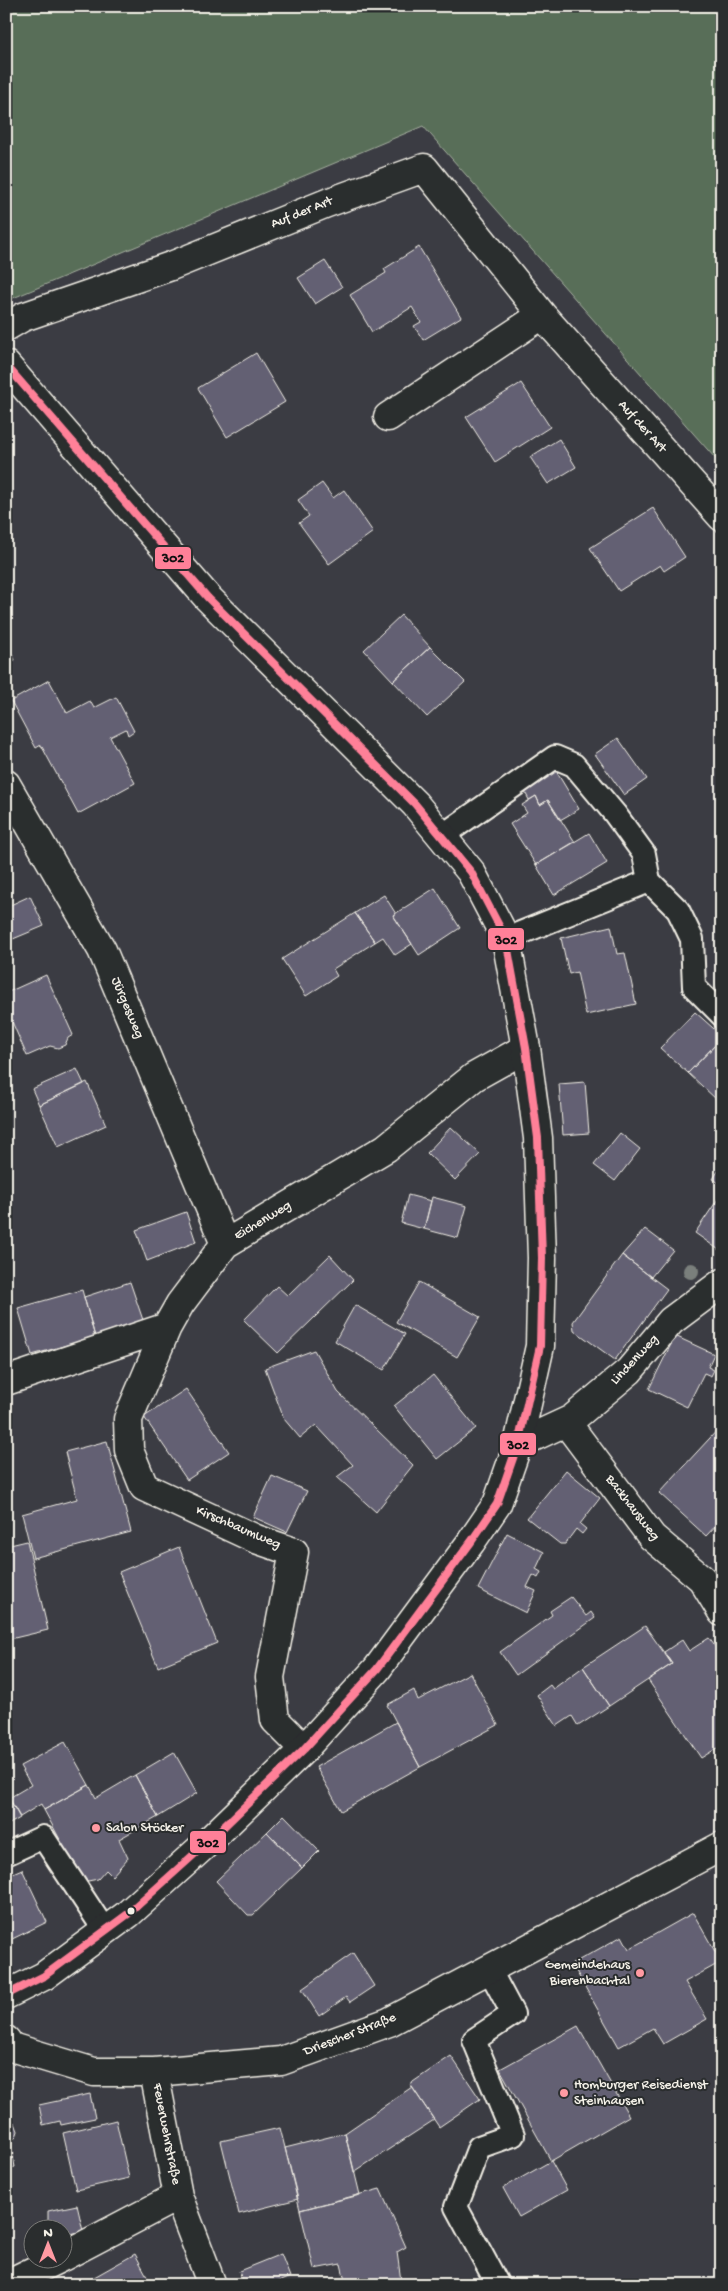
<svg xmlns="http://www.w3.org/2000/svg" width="728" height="2291" viewBox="0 0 728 2291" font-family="'Gochi Hand',sans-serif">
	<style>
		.green { fill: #596e59; stroke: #a6b0a0 }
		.building { fill: #636073; stroke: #f4f1e8 }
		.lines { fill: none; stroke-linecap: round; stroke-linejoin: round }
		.service-casing { stroke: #f4f1e8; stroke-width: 26 }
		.minor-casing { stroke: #f4f1e8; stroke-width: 31 }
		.secondary-casing { stroke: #f4f1e8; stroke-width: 31 }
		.service { stroke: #2a2d2e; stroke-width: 22 }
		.minor { stroke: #2a2d2e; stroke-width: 28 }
		.secondary { stroke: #2a2d2e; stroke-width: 28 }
		.bus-1-casing { stroke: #2a2d2e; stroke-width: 11 }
		.bus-1 { stroke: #ff8098; stroke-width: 8 }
		.tree { fill: #7a7f7b }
		.poi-dot { fill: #ff9aa2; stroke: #2a2d2e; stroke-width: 2 }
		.bus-dot { fill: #f4f1e8; stroke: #2a2d2e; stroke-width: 2 }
		.labels { text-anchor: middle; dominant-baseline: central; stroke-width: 4; stroke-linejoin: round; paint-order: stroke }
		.street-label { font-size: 14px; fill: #f4f1e8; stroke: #2a2d2e }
		.poi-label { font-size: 14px; fill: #f4f1e8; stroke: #2a2d2e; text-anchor: start }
		.line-badge { stroke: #2a2d2e; stroke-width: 2 }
		.pale-badge-label { font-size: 14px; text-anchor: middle; font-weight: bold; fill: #111 }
	</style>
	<rect width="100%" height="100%" fill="#3b3c43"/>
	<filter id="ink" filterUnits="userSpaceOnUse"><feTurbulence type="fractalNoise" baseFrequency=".02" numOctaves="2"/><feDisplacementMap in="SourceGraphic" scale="10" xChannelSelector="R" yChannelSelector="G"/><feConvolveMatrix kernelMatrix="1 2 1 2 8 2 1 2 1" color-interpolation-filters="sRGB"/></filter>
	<g filter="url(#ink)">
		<path class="green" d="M6,6h716v460l-299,-340 -417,175z"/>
		<path class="building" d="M419,247l42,70 -38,23 -9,-14 7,-4 -9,-15 -40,25 -22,-37 36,-22 -2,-4z
			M325,261l17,26 -27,17 -17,-26z
			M256,353l29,49 -58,35 -29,-49z
			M521,383l29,44 -55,35 -29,-45z
			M559,439l17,28 -28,17 -18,-27z
			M322,483l11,15 11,-8 29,42 -44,32 -30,-41 10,-7 -11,-16z
			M653,508l32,49 -21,14 -4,-6 -41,26 -29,-43z
			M401,615l29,32 -37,34 -29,-31z
			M6,641l9,19 -9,4z
			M430,647l35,35 -38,35 -34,-36z
			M49,680l18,33 23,-12 4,7 22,-11 18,34 -6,4 -2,-6 -16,8 25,46 -57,31 -37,-69 -5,3 -25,-47z
			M618,738l29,41 -23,16 -29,-41z
			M556,771l23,38 -19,11 -12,-20 -8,5 -4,-9 -7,4 -5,-10z
			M536,796l4,9 8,-5 27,42 -39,23 -26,-41 17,-11 -5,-8z
			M589,833l18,30 -53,32 -18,-30z
			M435,888l25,40 -41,27 -26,-40z
			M384,895l12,19 -3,1 19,29 -17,11 -12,-18 -8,5 -20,-29z
			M30,896l14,30 -31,13 -7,-17v-15z
			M355,913l20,29 -42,27 4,7 -31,20 -24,-37z
			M611,926l6,28 8,-1 11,51 -50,11 -9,-43 -8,2 -8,-36z
			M722,973v21l-6,-2z
			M46,975l27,60 -5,3 -3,7 -7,3 -8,-2 -23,10 -21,-48v-15z
			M695,1012l27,24v2l-34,35 -28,-25z
			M722,1038v57l-5,5 -29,-27z
			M77,1069l7,15 -45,21 -7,-16z
			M87,1082l19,43 -48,22 -19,-42z
			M585,1082l4,51 -26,2 -4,-51z
			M451,1127l29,27 -25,26 -28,-27z
			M620,1133l20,16 -25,32 -21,-16z
			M722,1165v20l-9,-6z
			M722,1193v59l-27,-19z
			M408,1195l23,6 -7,28 -23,-6z
			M432,1197l35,9 -9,32 -34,-9z
			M186,1212l10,30 -49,19 -11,-31z
			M645,1229l28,21 -22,27 -29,-22z
			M330,1255l23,25 -75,73 -34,-33 33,-34 11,10z
			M622,1255l45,34 -52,71 -41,-30 -1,-8z
			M130,1282l14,41 -49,14 -11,-40z
			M419,1282l61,35 -23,40 -61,-35z
			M82,1290l13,47 -63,18 -14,-47z
			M355,1305l50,29 -21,36 -49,-29z
			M675,1336l39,18 -6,13 6,3 -3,6 -7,-3 -17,34 -38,-18z
			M314,1350l24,42 75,73 -37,47 -39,-35 16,-12 -37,-40 -16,13 -16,-19 -19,-51z
			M433,1375l43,53 -39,31 -43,-53z
			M186,1389l43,63 -42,28 -43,-63z
			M722,1425v94l-16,17 -47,-43z
			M107,1441l24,91 -98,26 -11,-44 55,-15 -12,-47z
			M566,1470l34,28 -20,26 6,5 -4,5 -6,-5 -11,15h-5l-33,-26z
			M272,1476l35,15 -20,41 -34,-15z
			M507,1533l37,19 -8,17 5,3 -3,6 -5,-3 -6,12 9,4 -10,22 -48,-24z
			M27,1541l21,89 -42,10v-94z
			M179,1547l38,96 -59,24 -39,-95z
			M571,1597l15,19 5,-4 4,6 -79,57 -16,-23 52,-37 -2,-4z
			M645,1626l27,38 -63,42 -26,-39z
			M709,1638l13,18v49l-6,4 6,8v28l-21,13 -53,-78 24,-16 -8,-12 18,-12 7,11z
			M583,1667l26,39 -31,20 -6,-10 -15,10 -20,-31 13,-10 3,4z
			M470,1673l28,52 -78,42 -33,-62 27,-15 4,10z
			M396,1722l24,45 -79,44 -25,-44z
			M65,1742l24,43 -45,25 -3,-6 -21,13 -11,-19 22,-13 -11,-19z
			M174,1752l23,41 -39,24 -23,-42z
			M135,1775l23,42 -39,22 9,19 -16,18 -6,-6 -8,9 -15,3 -39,-72 45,-25 7,13z
			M6,1793l14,25 -14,8z
			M284,1815l35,36 -17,17 -35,-36z
			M267,1832l35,36 -49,47h-5l-32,-34z
			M22,1869l25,53 -41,20v-66z
			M693,1913l28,49 -36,20 22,37 -44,25 -10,-16 -34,19 -47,-83 50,-28 7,13z
			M353,1953l21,33 -24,16 -4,-5 -27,19 -17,-27z
			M578,2026l51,90 -78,45 -51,-92z
			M451,2056l29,43 -41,28 -29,-43z
			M412,2087l22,33 -80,52 -9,-39z
			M90,2094l5,24 -34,7 -1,-4 -17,4 -4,-20z
			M6,2120l9,3 3,8 -2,6 -6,5 5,25 -9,2z
			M116,2120l13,58 -53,12 -13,-57z
			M280,2128l18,71 -59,15 -18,-73z
			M345,2133l15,62 -60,15 -15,-62z
			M551,2161l16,29 -48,27 -16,-29z
			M380,2189l26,58 -9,5 4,29 -16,4h-39l-5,-21 -27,5 -14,-59z
			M77,2205l6,26 -21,5v-8h-14v-17z
			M135,2254l17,31h-72z
			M281,2254l9,23 -19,8h-26l-6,-14z"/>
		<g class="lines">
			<g class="service-casing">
				<path id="service" d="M442,836l113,-79 19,8 41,49 29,40 5,27 29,29 14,29 2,48 28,28
					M506,939l143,-58
					M6,1854l37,-17 62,94
					M489,1969l24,45 -39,26 39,95 -34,12 -23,60 42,78"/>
			</g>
			<g class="minor-casing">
				<path id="minor" d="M6,327l17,-10 148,-51 156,-63 97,-35 118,147
					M388,417l154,-102 180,202
					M6,784l96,166 123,294
					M6,1381l161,-54
					M566,1422l86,115 50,42 20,33
					M518,1444l54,-25 57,-48 42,-50 51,-38
					M304,1749l-29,-29 -5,-43 24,-125 -38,-13 -112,-52 -15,-37 -1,-31 39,-92 13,-23 45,-60 161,-96 88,-71 52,-29
					M6,2040l5,7 83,25h60l127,-11 108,-39 333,-176
					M154,2072l24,124 34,89
					M62,2257l116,-61
					M11,2282l49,-24"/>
			</g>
			<g class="secondary-casing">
				<path id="secondary" d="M6,365l202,233 207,206 56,68 35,67 20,109 12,90 4,120 -2,88 -22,98 -21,60 -26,38 -94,127 -73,80 -94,91 -82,74 -84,62 -38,19"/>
			</g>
			<use href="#service" class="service"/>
			<use href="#minor" class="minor"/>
			<use href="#secondary" class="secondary"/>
			<g class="bus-1-casing">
				<path id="bus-1" d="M6,365l202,233 207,206 56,68 35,67 20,109 12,90 4,120 -2,88 -22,98 -21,60 -26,38 -94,127 -73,80 -94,91 -82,74 -84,62 -38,19"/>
			</g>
			<use href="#bus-1" class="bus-1"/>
		</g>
		<circle class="tree" cx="691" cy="1271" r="8"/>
	</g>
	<g class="poi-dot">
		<circle cx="96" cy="1828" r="5"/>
		<circle cx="640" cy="1973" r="5"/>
		<circle cx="564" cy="2093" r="5"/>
	</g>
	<circle class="bus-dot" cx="131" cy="1911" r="4.5"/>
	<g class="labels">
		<g class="street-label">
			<text transform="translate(302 213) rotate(-22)">Auf der Art</text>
			<text transform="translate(642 427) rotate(48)">Auf der Art</text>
			<text transform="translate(127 1008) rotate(67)">Jürgesweg</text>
			<text transform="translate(263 1221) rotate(-31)">Eichenweg</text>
			<text transform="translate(635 1360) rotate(-47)">Lindenweg</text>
			<text transform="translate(632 1508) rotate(52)">Backhausweg</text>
			<text transform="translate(238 1528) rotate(23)">Kirschbaumweg</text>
			<text transform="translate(350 2035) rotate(-21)">Driescher Straße</text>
			<text transform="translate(166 2134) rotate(79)">Feuerwehrstraße</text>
		</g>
		<g class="poi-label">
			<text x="106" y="1828">Salon Stöcker</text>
			<text x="630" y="1965" text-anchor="end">Gemeindehaus<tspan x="630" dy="16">Bierenbachtal</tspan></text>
			<text x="574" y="2085">Homburger Reisedienst<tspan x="574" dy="16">Steinhausen</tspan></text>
		</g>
	</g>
	<g class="line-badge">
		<rect x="154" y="546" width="38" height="24" rx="5" fill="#ff8098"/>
		<rect x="487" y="927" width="38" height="24" rx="5" fill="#ff8098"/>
		<rect x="499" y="1432" width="38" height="24" rx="5" fill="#ff8098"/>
		<rect x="189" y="1830" width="38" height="24" rx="5" fill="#ff8098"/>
	</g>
	<g class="pale-badge-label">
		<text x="173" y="562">302</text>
		<text x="506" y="944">302</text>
		<text x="518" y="1449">302</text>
		<text x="208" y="1847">302</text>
	</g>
	<rect width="728" height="2291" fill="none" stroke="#2a2d2e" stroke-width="25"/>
	<rect x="12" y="12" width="703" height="2266" fill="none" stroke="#f4f1e8" stroke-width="2" filter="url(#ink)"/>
	<g transform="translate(48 2244)"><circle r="24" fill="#2a2d2e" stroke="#7b7b78"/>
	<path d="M0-4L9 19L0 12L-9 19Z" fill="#ff9aa2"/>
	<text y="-8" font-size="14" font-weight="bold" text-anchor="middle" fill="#f4f1e8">N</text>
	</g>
</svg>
